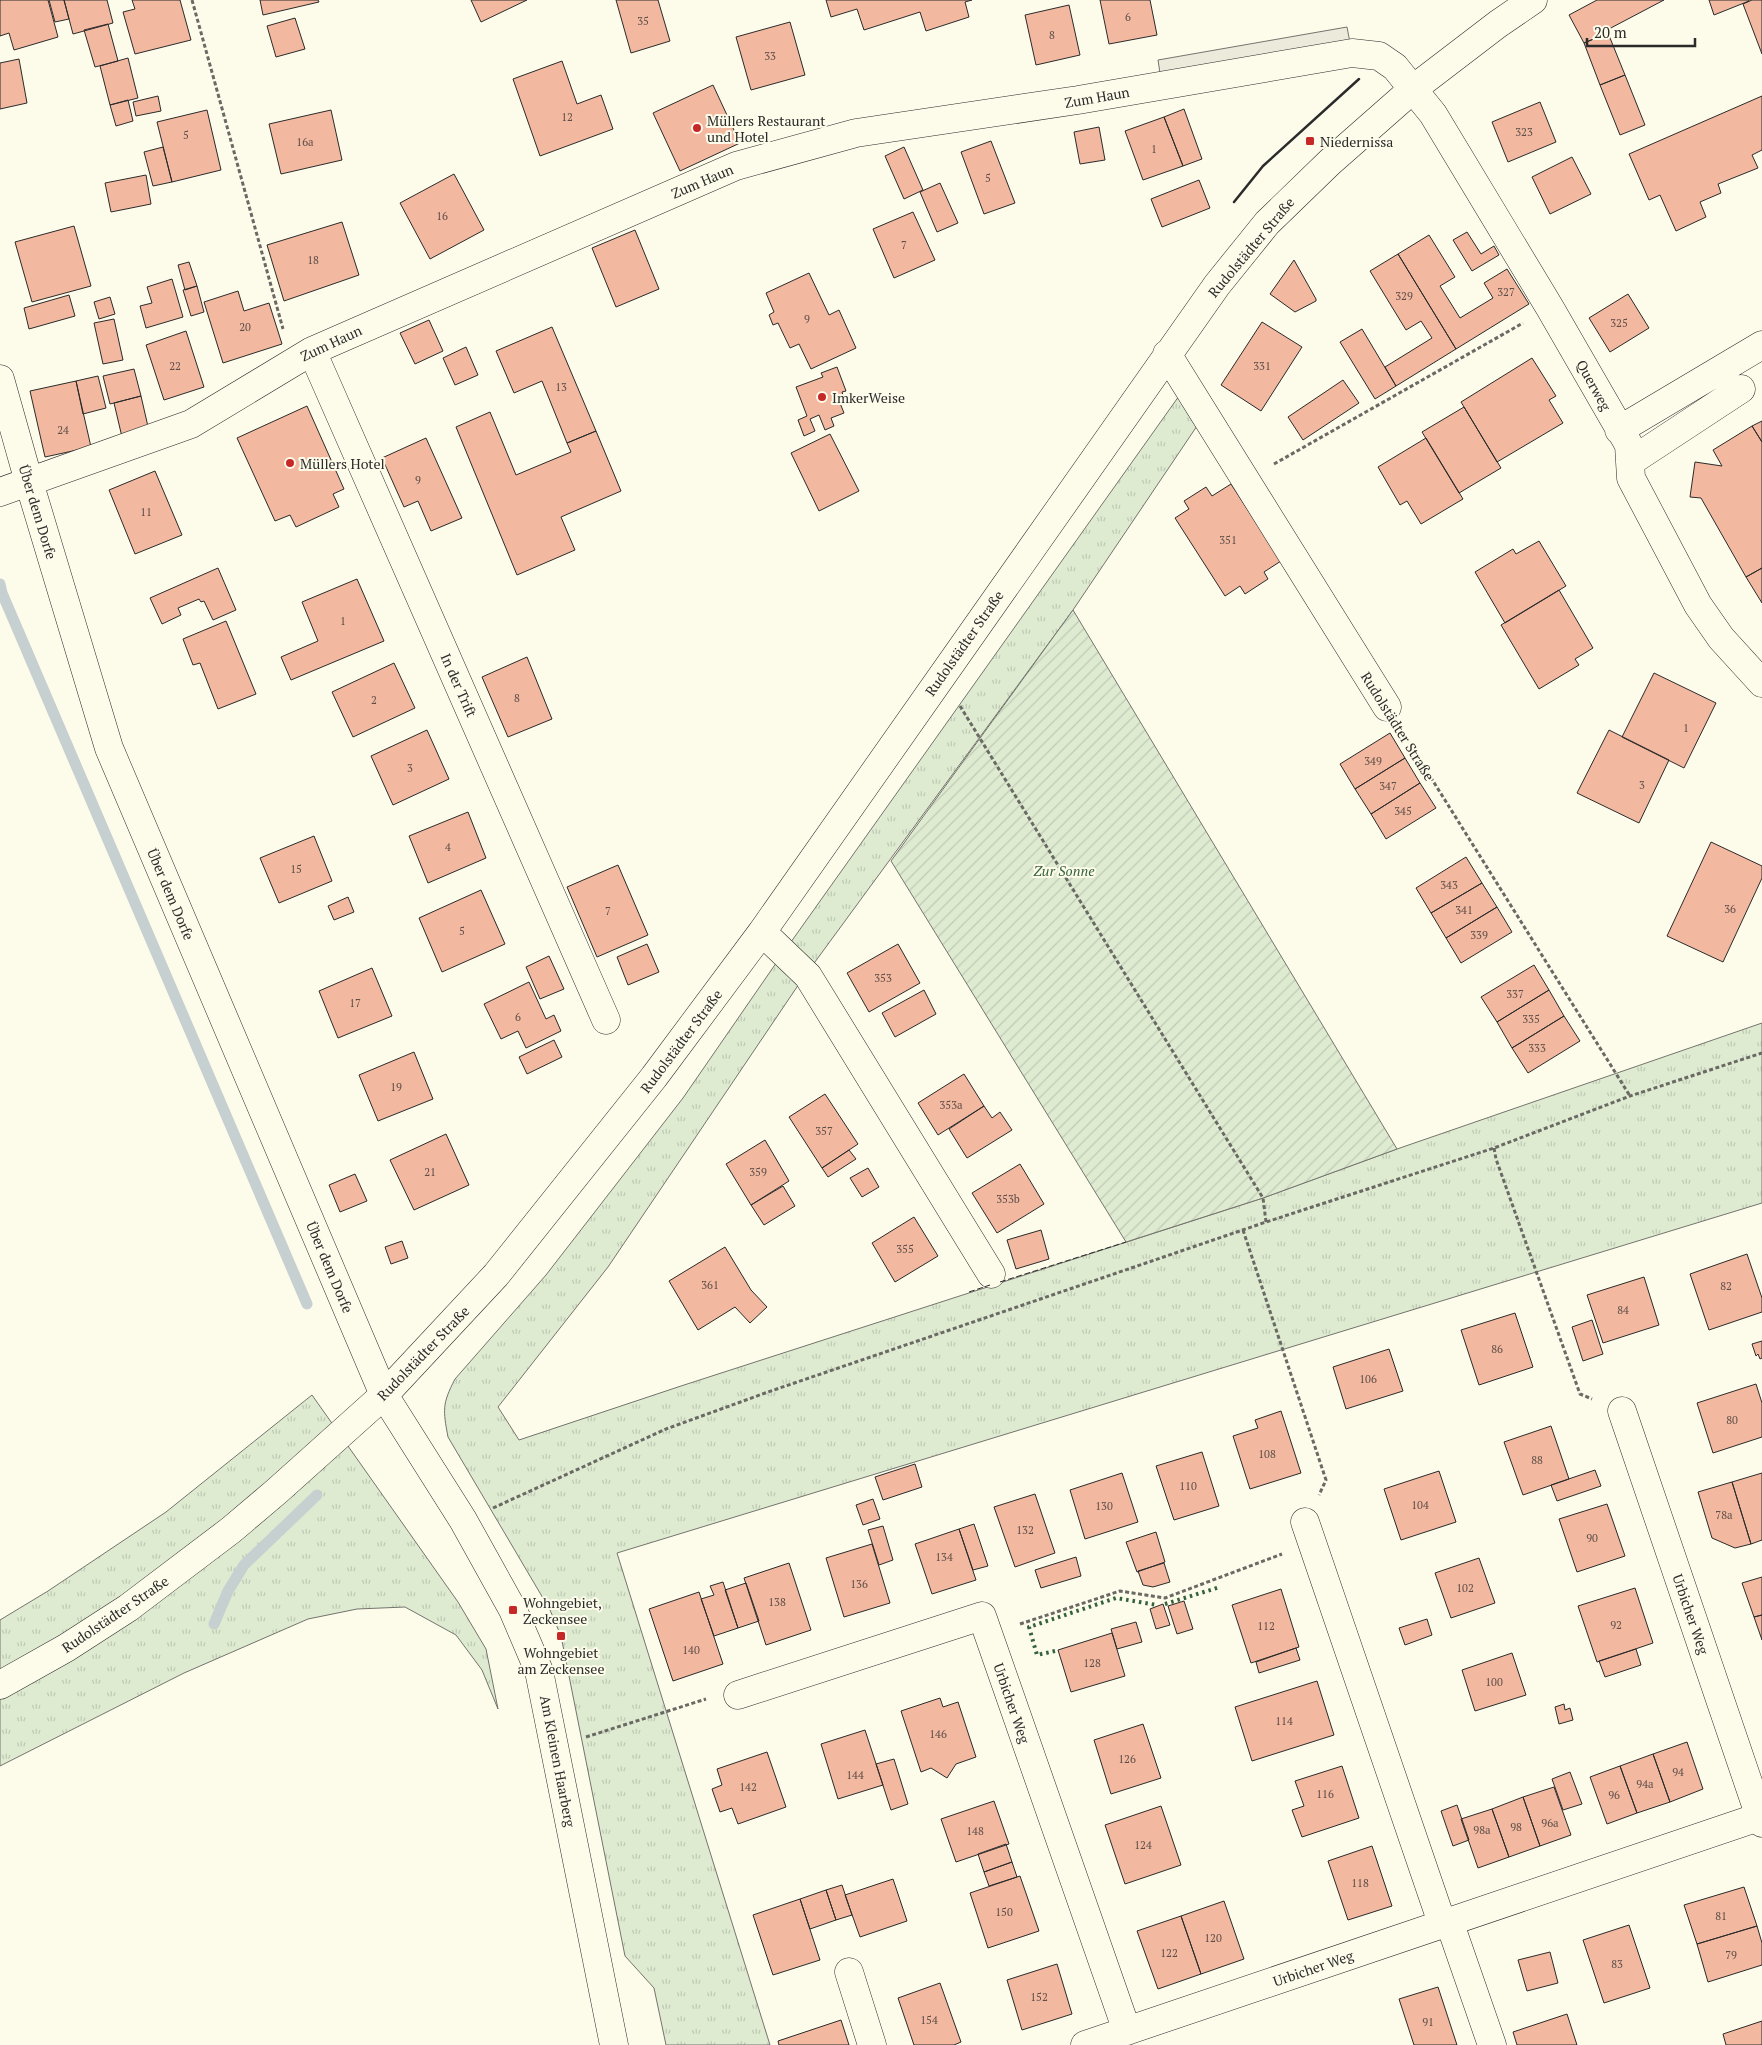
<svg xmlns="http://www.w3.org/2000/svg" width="1762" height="2045" viewBox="0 0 1762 2045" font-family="'PT Serif',serif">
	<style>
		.grass { fill: url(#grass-tufts); stroke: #74746e }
		.garden { fill: url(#garden-furrows); stroke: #74746e }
		.parking { fill: #eceadb; stroke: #74746e }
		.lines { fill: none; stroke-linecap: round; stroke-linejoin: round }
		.stream { stroke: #c7d0d0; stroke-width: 11 }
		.building { fill: #f2b8a0; stroke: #2b2b2b }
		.minor-casing { stroke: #2b2b2b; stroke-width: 29 }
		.path { stroke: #6a6964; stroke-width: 3; stroke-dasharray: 4 2.5; stroke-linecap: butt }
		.minor { stroke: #fdfbea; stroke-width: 28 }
		.hedge { stroke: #34623c; stroke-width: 4; stroke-dasharray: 2.5 4; stroke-linecap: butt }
		.fence { stroke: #2b2b2b; stroke-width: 1; stroke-dasharray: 6 2.5; stroke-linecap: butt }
		.wall { stroke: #2b2b2b; stroke-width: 2.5 }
		.poi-dot { fill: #c62828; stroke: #fdfbea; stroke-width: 2 }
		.labels { text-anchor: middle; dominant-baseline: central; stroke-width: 4; stroke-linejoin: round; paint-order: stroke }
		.number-label { font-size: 11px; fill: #5d4e48 }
		.street-label { font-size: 14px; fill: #2b2b2b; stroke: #fdfbea }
		.poi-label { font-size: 14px; fill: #2b2b2b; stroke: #fdfbea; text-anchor: start }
		.park-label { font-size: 14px; font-style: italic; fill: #34623c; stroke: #fdfbea }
	</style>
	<defs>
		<pattern id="grass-tufts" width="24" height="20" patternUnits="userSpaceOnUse" patternTransform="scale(1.25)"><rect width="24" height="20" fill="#deebd1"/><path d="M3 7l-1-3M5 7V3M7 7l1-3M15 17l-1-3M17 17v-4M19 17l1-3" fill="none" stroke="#bfcab4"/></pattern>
		<pattern id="garden-furrows" width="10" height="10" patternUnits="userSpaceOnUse" patternTransform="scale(1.25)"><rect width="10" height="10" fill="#deebd1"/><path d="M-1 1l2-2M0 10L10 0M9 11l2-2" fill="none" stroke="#bfcab4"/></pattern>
	</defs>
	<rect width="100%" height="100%" fill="#fdfbea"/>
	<path class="grass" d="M1179,396l20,27 -126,187 -272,371 -193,286 -110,140 21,33 162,-54 582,-188 134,-49 365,-126v180l-1145,350 153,492h-104l-12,-57 -29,-32 -64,-320 -11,-26 -102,-173c-5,-27 -6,-33 7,-58l91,-104 137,-177 98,-142z
		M312,1395l146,207 28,47 12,60 -16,-39 -26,-35 -51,-28 -48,2 -49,10 -124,54 -184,93v-146l48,-29 118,-79z"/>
	<path class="garden" d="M1073,610l324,539 -134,49 -137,44 -235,-381z"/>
	<path class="parking" d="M1347,27l5,26 -190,33 -4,-26z"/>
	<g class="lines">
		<path class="stream" d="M0,584l2,9 305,711
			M214,1624l14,-33 16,-26 73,-70"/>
	</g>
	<path class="building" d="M0,0h48l10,37 -44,13 -5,-17 -9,3z
		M49,0h15l5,19 -14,3z
		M64,0h43l6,23 -40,11z
		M132,0h48l11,40 -56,14 -12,-42 12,-3z
		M260,0h58l1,2 -56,13z
		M471,0h56l-46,22z
		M616,0h42l12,41 -39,12z
		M826,0h146l-7,2 4,15 -43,14 -6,-19 -56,18 -7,-21 -26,8z
		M1100,0h50l7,35 -48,9z
		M1597,0h67l-57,30 1,3 -24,10 -15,-28z
		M1709,0h40v1l-35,14z
		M1752,0h10v54l-19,-50z
		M1069,5l11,50 -44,10 -11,-50z
		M295,18l10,31 -29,8 -9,-31z
		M790,22l15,53 -54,15 -15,-53z
		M108,24l10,37 -23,6 -11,-37z
		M1608,33l17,42 -25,10 -16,-42z
		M128,58l10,40 -28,7 -10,-39z
		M19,59l8,44 -27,6v-46z
		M562,61l15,43 24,-9 12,34 -73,27 -27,-77z
		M1625,75l20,50 -25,10 -20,-50z
		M713,85l27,58 -60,28 -27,-58z
		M158,96l3,15 -25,5 -3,-14z
		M1762,96v54l-10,5 6,13 -40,16 3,9 -21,9 6,15 -30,14 -16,-36 -11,5 -20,-46z
		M128,100l5,21 -17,5 -6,-21z
		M1540,102l16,40 -48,20 -16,-40z
		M1184,109l18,50 -19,7 -19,-49z
		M207,110l14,60 -49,12 -15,-60z
		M331,110l11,50 -61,14 -12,-50z
		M1164,117l19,49 -40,14 -18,-49z
		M1099,127l6,33 -25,4 -6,-32z
		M991,141l24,62 -31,11 -23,-62z
		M163,147l9,35 -19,4 -9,-34z
		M904,147l19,43 -19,9 -19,-43z
		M1572,157l19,37 -41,20 -18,-37z
		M454,174l30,56 -54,29 -30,-56z
		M146,175l5,29 -40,8 -6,-29z
		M1199,180l11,28 -48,19 -11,-28z
		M940,183l18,40 -21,9 -17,-40z
		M913,212l22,48 -41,18 -21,-49z
		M342,222l17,53 -75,26 -17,-56z
		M74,226l17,60 -59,16 -17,-60z
		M635,230l24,59 -43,18 -24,-59z
		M1467,232l14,22 13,-8 5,9 -27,16 -19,-31z
		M1429,235l26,42 -15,9 20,32 33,-20 -9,-15 23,-14 22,35 -73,45 -58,-95z
		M1398,254l58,95 -60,37 -11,-19 47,-29 -11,-17 -15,9 -36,-59z
		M1294,260l22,39v2l-21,11 -25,-18z
		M189,262l8,24 -12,4 -7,-25z
		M809,273l20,42 10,-5 17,38 -45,21 -12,-25 -9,4 -12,-25 -5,2 -4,-10 5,-3 -8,-19z
		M172,279l11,38 -37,11 -6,-22 12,-3 -5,-16z
		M197,286l7,26 -13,4 -8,-26z
		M238,291l6,20 25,-8 13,41 -59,19 -19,-61z
		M1628,294l21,34 -39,24 -21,-34z
		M69,295l6,21 -46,13 -5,-21z
		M110,297l5,17 -16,5 -5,-17z
		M114,319l9,41 -20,4 -9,-41z
		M429,320l14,31 -28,13 -15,-31z
		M1262,322l40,25 -41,64 -40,-26z
		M552,327l44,104 -29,12 -25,-62 -28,12 -18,-42z
		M1362,329l34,57 -21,13 -35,-57z
		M186,331l18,56 -40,13 -18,-55z
		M466,347l12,28 -23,10 -12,-27z
		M1532,358l24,38 -7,4 14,23 -66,39 -36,-60z
		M837,367l9,24 -4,1 3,9 -5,2 4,10 -13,5 3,8 -9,4 -6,-15 -9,4 5,12 -11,5 -6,-16 9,-4 -11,-29 27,-10 -2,-4z
		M134,369l7,27 -31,8 -7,-28z
		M98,376l8,32 -23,6 -7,-33z
		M1343,380l16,23 -56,37 -15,-23z
		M76,381l15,66 -46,10 -15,-66z
		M141,396l8,35 -27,6 -8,-34z
		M307,406l37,83 -11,5 6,13 -43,20 -6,-12 -15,6 -38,-83z
		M1464,407l37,61 -42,25 -37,-61z
		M490,412l26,63 55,-23 -4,-9 29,-12 25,60 -60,26 14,33 -58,25 -61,-148z
		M1762,421v21l-10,-16z
		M1752,426l10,16v126l-16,9 -45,-79 -11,-1 5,-35 27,4 -9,-16z
		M830,434l29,57 -40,20 -28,-58z
		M426,438l36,80 -31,13 -13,-30 -14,6 -22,-49z
		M1426,438l37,61 -42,25 -14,-23 -7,4 -22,-38z
		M155,471l27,64 -47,19 -26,-64z
		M1231,484l50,77 -17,11 4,7 -23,15 -5,-8 -15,10 -50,-78 14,-9 -5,-8 22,-14 6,9z
		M1539,541l27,45 -61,37 -30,-51 38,-23 3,5z
		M218,568l18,42 -23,10 -9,-19 -3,1 -2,-3 -21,9 3,7 -19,9 -12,-26z
		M1762,568v35l-16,-26z
		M357,579l27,62 -93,39 -10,-23 37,-16 -16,-39z
		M1559,590l34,58 -18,11 4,6 -40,24 -38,-64z
		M226,621l30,73 -38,15 -18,-46 -7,2 -10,-26z
		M527,657l25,62 -44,18 -26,-60z
		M394,663l21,45 -62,29 -21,-45z
		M1654,673l62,30 -32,65 -62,-31z
		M427,730l22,49 -56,26 -22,-49z
		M1609,730l60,30 -30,63 -62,-30z
		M1390,733l15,25 -50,31 -15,-25z
		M1405,758l15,25 -49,31 -16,-25z
		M1420,783l16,25 -50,31 -15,-25z
		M468,812l18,46 -58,25 -19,-47z
		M314,836l18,45 -53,22 -19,-45z
		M1711,842l51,24v12l-39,84 -56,-26z
		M1466,857l16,26 -51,30 -15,-25z
		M618,865l30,70 -51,22 -30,-70z
		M1482,883l15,24 -51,31 -15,-25z
		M481,890l24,54 -63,28 -23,-54z
		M348,897l6,15 -20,8 -6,-14z
		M1497,907l15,25 -51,31 -15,-25z
		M647,944l12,28 -31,13 -11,-28z
		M898,944l22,39 -51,29 -22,-39z
		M549,956l15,33 -24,10 -14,-32z
		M1534,965l15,25 -52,32 -16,-25z
		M372,968l20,48 -54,22 -19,-47z
		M529,982l17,37 8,-4 7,16 -35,17 -8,-17 -17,8 -17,-35z
		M924,990l12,24 -41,23 -13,-24z
		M1549,990l15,26 -52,32 -15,-26z
		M1564,1016l16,25 -52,32 -16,-25z
		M554,1040l8,17 -35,17 -8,-17z
		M414,1052l19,47 -55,22 -19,-46z
		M964,1074l20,32 -46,29 -20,-32z
		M825,1094l33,50 -36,24 -33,-51z
		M984,1106l8,12 8,-6 12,18 -45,28 -18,-29z
		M446,1134l23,51 -55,25 -24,-50z
		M765,1140l24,41 -38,24 -25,-41z
		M849,1150l7,9 -28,18 -6,-9z
		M1020,1164l24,40 -47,29 -25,-40z
		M868,1168l11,19 -17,10 -12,-19z
		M355,1174l12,27 -27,11 -11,-27z
		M783,1186l12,20 -31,19 -13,-20z
		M914,1217l24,39 -43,26 -23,-39z
		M1041,1230l8,29 -33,10 -9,-29z
		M402,1241l6,17 -17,6 -6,-17z
		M725,1247l26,43 16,17 -17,16 -15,-16 -37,23 -29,-49z
		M1747,1254l15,44v14l-53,18 -19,-56z
		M1644,1277l15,48 -56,18 -16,-48z
		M1515,1313l18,54 -54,18 -18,-55z
		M1592,1320l11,34 -20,7 -11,-34z
		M1762,1341v17l-2,1 -2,-5 -2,2 -4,-12z
		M1389,1349l14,42 -57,18 -13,-42z
		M1756,1384l6,19v34l-49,16 -16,-50z
		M1281,1411l20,62 -51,16 -17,-53 25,-8 -3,-8z
		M1551,1426l18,53 -46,16 -19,-53z
		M1202,1452l17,54 -45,14 -18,-54z
		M915,1464l7,23 -39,13 -8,-23z
		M1595,1470l6,16 -44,15 -6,-16z
		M1439,1471l17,51 -55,18 -17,-51z
		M1122,1473l16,49 -53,17 -15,-49z
		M1762,1473v67l-11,4 -19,-62z
		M1732,1482l19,62 -16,4 -23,-10 -14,-46z
		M1035,1494l20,59 -40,14 -21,-60z
		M873,1499l7,20 -17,6 -7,-20z
		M1607,1504l18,52 -48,16 -18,-53z
		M974,1524l14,42 -15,4 -14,-41z
		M883,1526l10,34 -14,5 -11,-35z
		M959,1529l17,51 -44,14 -17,-50z
		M1156,1532l9,30 -28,10 -11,-30z
		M872,1544l18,59 -46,14 -18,-59z
		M1076,1557l5,19 -40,12 -6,-18z
		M1479,1558l16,45 -44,15 -16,-45z
		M789,1563l22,67 -45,15 -22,-67z
		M1164,1563l6,19 -17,5 -10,-2 -5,-14z
		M1762,1577v38l-8,2 -12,-34z
		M723,1582l15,46 -24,8 -13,-37 13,-4 -4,-9z
		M746,1583l13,38 -21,7 -13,-38z
		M1635,1588l18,55 -56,19 -19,-56z
		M1281,1589l18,58 -48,16 -19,-58z
		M699,1592l24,72 -50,17 -24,-72z
		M1184,1601l9,28 -16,5 -9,-28z
		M1163,1604l7,21 -14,4 -6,-20z
		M1762,1615v25l-8,-23z
		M1427,1619l5,16 -27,10 -6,-17z
		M1136,1622l6,20 -25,7 -6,-20z
		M1112,1633l13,43 -54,16 -13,-42z
		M1296,1648l4,12 -41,13 -3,-11z
		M1636,1649l5,16 -36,12 -6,-16z
		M1512,1653l14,42 -51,16 -13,-41z
		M1317,1681l17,54 -82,26 -17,-54z
		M940,1698l3,9 15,-5 18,55 -20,7 -9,14 -16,-10 -10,4 -20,-61z
		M1564,1704l1,6 5,-2 3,12 -14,4 -4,-17z
		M1143,1724l18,54 -50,16 -17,-54z
		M865,1730l18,55 -45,14 -17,-55z
		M1687,1742l16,47 -33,13 -17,-48z
		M767,1752l19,55 -48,17 -6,-16 -12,4 -8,-23 10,-4 -5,-16z
		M1653,1754l17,48 -33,11 -17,-47z
		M894,1759l14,45 -17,6 -15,-46z
		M1342,1766l17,52 -57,19 -10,-27 12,-4 -9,-25z
		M1620,1766l17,47 -30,11 -17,-47z
		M1570,1772l12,32 -19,6 -11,-31z
		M1554,1787l17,48 -31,11 -17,-49z
		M1523,1797l17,49 -31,11 -17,-48z
		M994,1801l15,43 -53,18 -15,-43z
		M1457,1805l12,35 -16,6 -12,-35z
		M1161,1806l20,59 -56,19 -20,-59z
		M1492,1809l17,48 -31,11 -17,-49z
		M1006,1844l6,18 -28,10 -6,-18z
		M1372,1846l20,60 -44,14 -20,-59z
		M1012,1862l5,15 -28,9 -5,-14z
		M1020,1876l19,55 -51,17 -18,-55z
		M893,1879l14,42 -47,16 -15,-42z
		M842,1885l10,30 -16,5 -10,-30z
		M1744,1887l13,39 -60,18 -13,-39z
		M826,1890l10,30 -26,9 -10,-30z
		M800,1899l20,61 -47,15 -20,-60z
		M1224,1901l20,58 -43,15 -20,-58z
		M1181,1916l20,58 -43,15 -21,-58z
		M1629,1925l21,63 -46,15 -21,-63z
		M1757,1926l5,17v22l-54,17 -11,-38z
		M1550,1952l8,31 -31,8 -9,-31z
		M1057,1964l15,50 -50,16 -15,-50z
		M940,1983l21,59 -7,3h-40l-16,-47z
		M1438,1987l19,58h-43l-15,-46z
		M1567,2014l10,31h-60l-4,-13z
		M841,2020l8,25h-70l-1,-4z
		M1762,2021v24h-36l-3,-11z"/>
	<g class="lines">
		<g class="minor-casing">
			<path id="minor" d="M312,351l294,669
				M1167,354l220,353
				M0,379l29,103 80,266 275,647 79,125 50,90 26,61 75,374
				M1619,430l143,-85
				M1630,462l111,-73
				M0,492l191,-68 121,-73 424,-185 120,-33 222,-33 274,-47 27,3 16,11 38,47 117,194 79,137 2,33 67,127 23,33 41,45
				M762,932l46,44 183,298
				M1622,1411l140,412
				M1305,1522l137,401
				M0,1685l66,-37 62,-40 103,-78 46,-39 107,-96 112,-120 158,-198 108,-145 455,-647 50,-62 63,-61 83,-73 85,-65 35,-24
				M738,1695l244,-79 145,415
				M1449,1921l43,124
				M849,1972l23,73
				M1085,2045l677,-229"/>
		</g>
		<path class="path" d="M192,0l91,329
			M1274,464l249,-141
			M960,706l303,492 3,24
			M1403,733l227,363
			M1494,1148l2,11 84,235 12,5
			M1243,1230l83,250 -7,15
			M493,1508l173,-79 102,-37 498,-170 228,-74 136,-52 132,-43
			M1020,1624l100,-33 45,7 117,-44
			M586,1737l120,-38"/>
		<use href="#minor" class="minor"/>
		<path class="hedge" d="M1165,1604l55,-17
			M1055,1651l-18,4 -8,-28 87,-29 41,7"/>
		<path class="fence" d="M1000,1282l126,-40
			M969,1292l21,-7"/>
		<path class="wall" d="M1234,202l29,-36 96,-87"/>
	</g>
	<g class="poi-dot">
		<circle cx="697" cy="128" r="5"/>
		<rect x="1305" y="136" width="10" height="10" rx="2.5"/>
		<circle cx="822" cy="397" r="5"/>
		<circle cx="290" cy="463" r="5"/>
		<rect x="508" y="1605" width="10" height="10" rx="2.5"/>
		<rect x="556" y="1631" width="10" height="10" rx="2.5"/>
	</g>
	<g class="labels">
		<g class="number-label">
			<text x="1128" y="17">6</text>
			<text x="643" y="21">35</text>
			<text x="1052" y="35">8</text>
			<text x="770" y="56">33</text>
			<text x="567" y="117">12</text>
			<text x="1524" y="132">323</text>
			<text x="186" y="135">5</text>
			<text x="305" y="142">16a</text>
			<text x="1154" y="149">1</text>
			<text x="988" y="178">5</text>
			<text x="442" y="216">16</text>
			<text x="904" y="245">7</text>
			<text x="313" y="260">18</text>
			<text x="1506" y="292">327</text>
			<text x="1404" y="296">329</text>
			<text x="807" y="319">9</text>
			<text x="1619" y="323">325</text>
			<text x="245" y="327">20</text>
			<text x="175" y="366">22</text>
			<text x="1262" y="366">331</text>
			<text x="561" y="387">13</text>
			<text x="63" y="430">24</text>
			<text x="418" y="480">9</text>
			<text x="146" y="512">11</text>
			<text x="1228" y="540">351</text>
			<text x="343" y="621">1</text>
			<text x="517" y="698">8</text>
			<text x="374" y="700">2</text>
			<text x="1686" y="728">1</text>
			<text x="1373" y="761">349</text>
			<text x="410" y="768">3</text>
			<text x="1642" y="785">3</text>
			<text x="1388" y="786">347</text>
			<text x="1403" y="811">345</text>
			<text x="448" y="847">4</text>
			<text x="296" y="869">15</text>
			<text x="1449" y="885">343</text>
			<text x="1730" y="909">36</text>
			<text x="1464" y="910">341</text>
			<text x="608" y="911">7</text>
			<text x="462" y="931">5</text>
			<text x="1479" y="935">339</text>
			<text x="883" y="978">353</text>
			<text x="1515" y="994">337</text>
			<text x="355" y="1003">17</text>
			<text x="518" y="1017">6</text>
			<text x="1531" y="1019">335</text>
			<text x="1537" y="1048">333</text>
			<text x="396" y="1087">19</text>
			<text x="951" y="1105">353a</text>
			<text x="824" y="1131">357</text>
			<text x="430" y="1172">21</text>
			<text x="758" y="1172">359</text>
			<text x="1008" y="1199">353b</text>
			<text x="905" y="1249">355</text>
			<text x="710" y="1285">361</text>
			<text x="1726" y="1286">82</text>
			<text x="1623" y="1310">84</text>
			<text x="1497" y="1349">86</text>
			<text x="1368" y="1379">106</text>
			<text x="1732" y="1420">80</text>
			<text x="1267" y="1454">108</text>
			<text x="1537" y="1460">88</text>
			<text x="1188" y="1486">110</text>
			<text x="1420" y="1505">104</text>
			<text x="1104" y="1506">130</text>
			<text x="1724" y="1515">78a</text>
			<text x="1025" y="1530">132</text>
			<text x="1592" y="1538">90</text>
			<text x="944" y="1557">134</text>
			<text x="859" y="1584">136</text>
			<text x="1465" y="1588">102</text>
			<text x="777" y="1602">138</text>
			<text x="1616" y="1625">92</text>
			<text x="1266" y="1626">112</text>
			<text x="691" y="1650">140</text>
			<text x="1092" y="1663">128</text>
			<text x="1494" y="1682">100</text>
			<text x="1284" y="1721">114</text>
			<text x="938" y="1734">146</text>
			<text x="1127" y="1759">126</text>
			<text x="1678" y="1772">94</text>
			<text x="855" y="1775">144</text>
			<text x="1645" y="1784">94a</text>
			<text x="748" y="1787">142</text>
			<text x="1325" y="1794">116</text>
			<text x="1614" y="1795">96</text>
			<text x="1550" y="1823">96a</text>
			<text x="1516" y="1827">98</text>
			<text x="1482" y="1830">98a</text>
			<text x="975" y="1831">148</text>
			<text x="1143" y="1845">124</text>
			<text x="1360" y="1883">118</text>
			<text x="1004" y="1912">150</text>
			<text x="1721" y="1916">81</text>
			<text x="1213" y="1938">120</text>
			<text x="1169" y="1953">122</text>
			<text x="1731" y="1955">79</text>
			<text x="1617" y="1964">83</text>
			<text x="1039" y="1997">152</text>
			<text x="929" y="2020">154</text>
			<text x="1428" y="2022">91</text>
		</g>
		<g class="street-label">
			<text transform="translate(1097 97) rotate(-10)">Zum Haun</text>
			<text transform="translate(702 181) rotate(-23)">Zum Haun</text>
			<text transform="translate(1251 247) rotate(-50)">Rudolstädter Straße</text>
			<text transform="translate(331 343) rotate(-25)">Zum Haun</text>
			<text transform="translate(1594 385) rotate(61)">Querweg</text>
			<text transform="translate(38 512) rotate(73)">Über dem Dorfe</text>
			<text transform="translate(964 643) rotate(-55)">Rudolstädter Straße</text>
			<text transform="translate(459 685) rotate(66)">In der Trift</text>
			<text transform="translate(1398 726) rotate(58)">Rudolstädter Straße</text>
			<text transform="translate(171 894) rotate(67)">Über dem Dorfe</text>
			<text transform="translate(681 1041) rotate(-53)">Rudolstädter Straße</text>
			<text transform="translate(330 1267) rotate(67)">Über dem Dorfe</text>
			<text transform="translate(423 1353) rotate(-46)">Rudolstädter Straße</text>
			<text transform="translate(115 1614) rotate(-34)">Rudolstädter Straße</text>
			<text transform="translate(1691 1614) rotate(71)">Urbicher Weg</text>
			<text transform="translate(1012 1703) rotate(71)">Urbicher Weg</text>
			<text transform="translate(558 1761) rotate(79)">Am Kleinen Haarberg</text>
			<text transform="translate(1313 1968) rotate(-19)">Urbicher Weg</text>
		</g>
		<g class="poi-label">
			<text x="707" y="120">Müllers Restaurant<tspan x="707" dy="16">und Hotel</tspan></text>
			<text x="1320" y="141">Niedernissa</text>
			<text x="832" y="397">ImkerWeise</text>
			<text x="300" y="463">Müllers Hotel</text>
			<text x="523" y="1602">Wohngebiet,<tspan x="523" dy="16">Zeckensee</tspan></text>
			<text x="561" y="1652" text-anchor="middle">Wohngebiet<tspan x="561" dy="16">am Zeckensee</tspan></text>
		</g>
		<g class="park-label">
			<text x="1064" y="870">Zur Sonne</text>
		</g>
	</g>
	<path d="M1587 38v8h108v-8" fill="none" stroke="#2b2b2b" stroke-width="2.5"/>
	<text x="1594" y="38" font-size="15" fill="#2b2b2b" stroke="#fdfbea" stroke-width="4" paint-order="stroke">20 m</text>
</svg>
